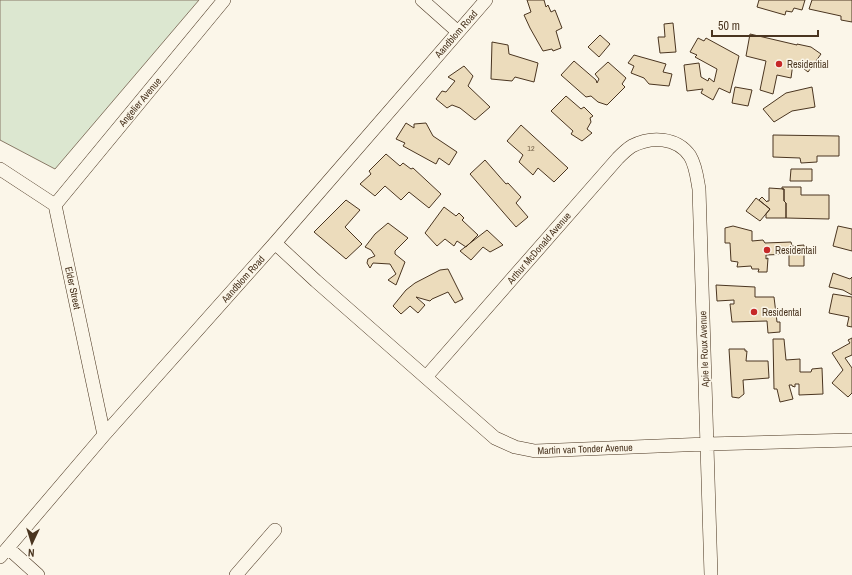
<svg xmlns="http://www.w3.org/2000/svg" width="852" height="575" viewBox="0 0 852 575" font-family="'Archivo Narrow',sans-serif">
	<style>
		.green { fill: #dce7d0; stroke: #887966 }
		.building { fill: #ecdcbc; stroke: #4a3520 }
		.lines { fill: none; stroke-linecap: round; stroke-linejoin: round }
		.street-casing { stroke: #4a3520; stroke-width: 14 }
		.street { stroke: #fbf6e9; stroke-width: 13 }
		.poi-dot { fill: #c62828; stroke: #fbf6e9; stroke-width: 1.5 }
		.labels { text-anchor: middle; dominant-baseline: central; stroke-width: 3; stroke-linejoin: round; paint-order: stroke }
		.number-label { font-size: 8px; fill: #725f47 }
		.street-label { font-size: 10px; fill: #4a3520; stroke: #fbf6e9 }
		.poi-label { font-size: 10px; fill: #4a3520; stroke: #fbf6e9; text-anchor: start }
	</style>
	<rect width="100%" height="100%" fill="#fbf6e9"/>
	<path class="green" d="M0,0h199l-144,169 -55,-29z"/>
	<path class="building" d="M527,0h17l2,7 2,-2 3,7 4,-2 7,18 -6,3 5,17 -8,3 -1,-2 -9,2 -13,-23 -6,-13 7,-3z
		M759,0h46l-3,10 -8,-2 -2,4 -6,-1 -1,4 -28,-8z
		M812,0h40v22l-11,-2v-4l-32,-7z
		M673,23l3,29 -16,1 -2,-16h7l-1,-13z
		M750,34l47,11v-1l14,3 10,7 -13,18 -10,-8 -5,-1 -2,15 -14,-3 -4,19 -13,-4 6,-29 -20,-5z
		M600,35l10,9 -11,13 -11,-10z
		M698,38l6,3 2,-3 33,18 -9,37 -11,-5 -6,12 -12,-7 2,-4 -16,2 -3,-26 15,-2 2,14 7,4 1,-3 5,4 3,-13 -22,-12 2,-2 -7,-3z
		M492,42l16,3 1,9 29,9 -4,19 -19,-5 -3,4 -21,-2z
		M634,55l32,9 -3,8 9,2 -3,12 -20,-2 -5,-6 -13,-5 3,-7 -6,-3z
		M574,61l22,19 1,3 2,-4 -4,-5 13,-12 18,16 -4,6 3,3 -18,18 -9,-3 -7,-6 -5,1 -25,-22z
		M464,66l9,10 -5,10 22,21 -15,13 -15,-12 -8,-3 -5,3 -11,-9 6,-8 4,1 9,-11 -7,-4z
		M735,87l17,3 -4,16 -16,-3z
		M812,87l3,20 -23,4 -18,11 -11,-13 23,-16z
		M566,96l15,13 3,-2 9,9 -3,2 1,4 -4,7 5,4 -10,8 -11,-7 2,-3 -22,-20z
		M406,123l8,5v-4l12,-1 7,13 24,16 -8,13 -10,-7 -3,6 -33,-18 2,-3 -9,-4z
		M521,125l47,43 -14,14 -16,-14 -5,7 -14,-13 4,-7 -16,-14z
		M773,135l66,1v20h-22v6l-16,1 -1,-5 -27,-1z
		M386,154l14,12 3,-3 8,6 2,-1 28,26 -12,14 -20,-16 -8,8 -16,-14 -10,10 -15,-12 11,-10 -2,-3z
		M485,160l21,24 2,-1 13,14 -5,6 12,14 -12,10 -46,-53z
		M791,169h21v12h-22z
		M782,187h19v8h28v24l-43,-1v-15l-2,-2v-12h-2z
		M769,188l15,1v12l2,2v15h-20v-4l4,-5 -11,-9 3,-3 5,5v-1h2z
		M756,198l14,11 -10,12 -14,-10z
		M346,200l14,10 -15,17 17,17 -16,15 -32,-27z
		M444,207l12,9 3,-3 5,5 -2,2 16,15 -12,12 -9,-6 -3,5 -9,-7 -8,7 -12,-13z
		M388,223l20,15 -13,13v3l10,8 -9,23 -8,-5 8,-6 -6,-10 -17,-1 -3,5 -3,-5 1,-4 7,-3 -4,-6 -6,-3 10,-13z
		M733,226l19,5v10l11,-1 2,3 26,-1 1,4 12,-1v21h-15v-12l-23,1v4l2,-1 -1,14h-9l1,-3h-7l-1,-3 -14,1 1,-5 -7,-1 -1,-18h-5v-15z
		M838,226l14,3v22l-19,-5z
		M487,230l16,15 -13,7 -7,-5 -12,13 -11,-9z
		M448,269l15,30 -8,4 -7,-11 -16,7 -2,2 -14,-4 9,8 -7,8 -8,-7 -9,8 -8,-8 13,-16 9,-7 25,-13z
		M833,273l17,6 2,-2v18l-9,-5 -14,-3z
		M716,285l39,2v10h19l3,25h3v10l-12,1 -1,-12 -35,1 -2,-18h4v-4l-17,1z
		M833,294l19,3v30l-5,-1 2,-9 -20,-4z
		M852,338v17l-7,3 7,10v25l-4,4 -16,-14 11,-13 -11,-17 18,-10 -2,-3z
		M773,339h11l2,21 14,-1v13h11l1,-3 10,-1 1,26 -24,1v-11h-4v3l-3,-1v-1h-3l4,14 -13,3 -3,-13h-3z
		M729,349h16v2h2l-1,10h22l1,17 -26,2 1,14 -5,4 -7,-1z"/>
	<g class="lines">
		<g class="street-casing">
			<path id="street" d="M422,0l36,32
				M0,169l55,36 49,230
				M55,205l169,-205
				M275,243l41,38 179,157 20,9 20,4 172,-7 145,-4
				M426,377l192,-219c4,-4 9,-9 14,-12 19,-10 45,-9 58,10 6,10 7,22 9,33l12,386
				M8,548l30,27
				M0,557l104,-122 171,-192 211,-243
				M236,575l39,-45"/>
		</g>
		<use href="#street" class="street"/>
	</g>
	<g class="poi-dot">
		<circle cx="779" cy="64" r="4"/>
		<circle cx="767" cy="250" r="4"/>
		<circle cx="754" cy="312" r="4"/>
	</g>
	<g class="labels">
		<g class="number-label">
			<text x="531" y="148">12</text>
		</g>
		<g class="street-label">
			<text transform="translate(456 34) rotate(-49)">Aandblom Road</text>
			<text transform="translate(140 102) rotate(-50)">Angelier Avenue</text>
			<text transform="translate(539 248) rotate(-49)">Arthur McDonald Avenue</text>
			<text transform="translate(243 279) rotate(-48)">Aandblom Road</text>
			<text transform="translate(73 288) rotate(78)">Elder Street</text>
			<text transform="translate(704 349) rotate(-92)">Apie le Roux Avenue</text>
			<text transform="translate(585 449) rotate(-2)">Martin van Tonder Avenue</text>
		</g>
		<g class="poi-label">
			<text x="787" y="64">Residential</text>
			<text x="775" y="250">Residentail</text>
			<text x="762" y="312">Residental</text>
		</g>
	</g>
	<g transform="translate(32 543) rotate(184)" stroke="#fbf6e9" stroke-width="3" paint-order="stroke">
	<path d="M0-3L7 15L0 10L-7 15Z" fill="#4a3520"/>
	<text y="-6" font-size="11" font-weight="bold" text-anchor="middle" fill="#4a3520">N</text>
	</g>
	<path d="M712 30v6h106v-6" fill="none" stroke="#4a3520" stroke-width="2"/>
	<text x="718" y="30" font-size="12" fill="#4a3520" stroke="#fbf6e9" stroke-width="3" paint-order="stroke">50 m</text>
</svg>
